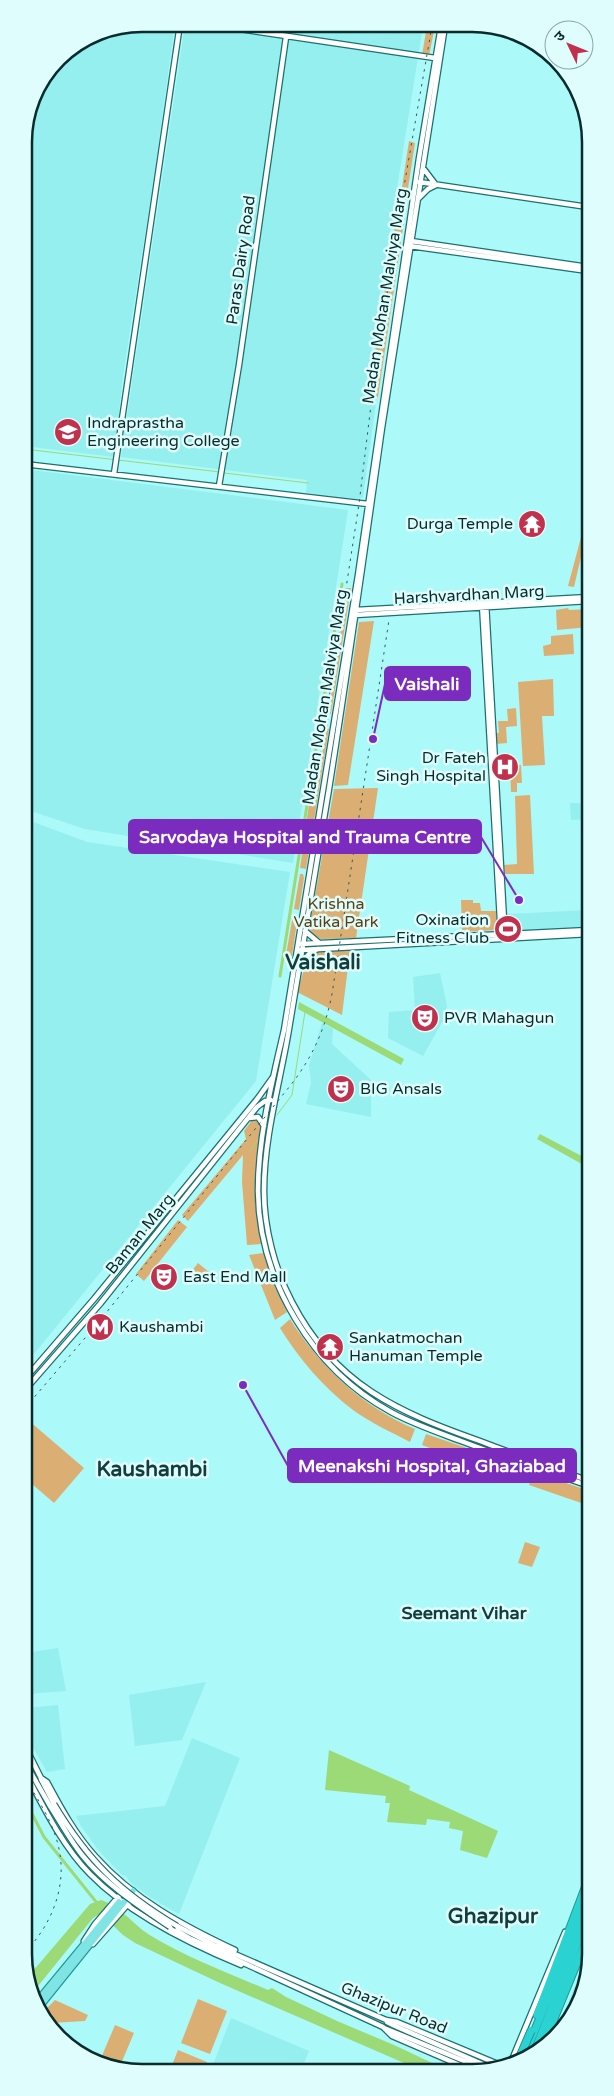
<svg xmlns="http://www.w3.org/2000/svg" width="614" height="2096" viewBox="0 0 614 2096" font-family="'Varela Round','Noto Sans Devanagari',sans-serif">
	<style>
		.built { fill: #94efee }
		.green { fill: #dbaf73 }
		.water { fill: #9cd977 }
		.lines { fill: none; stroke-linecap: round; stroke-linejoin: round }
		.stream { stroke: #9cd977; stroke-width: 1 }
		.canal { stroke: #9cd977; stroke-width: 3 }
		.secondary-casing { stroke: #1c7070; stroke-width: 7 }
		.primary-casing { stroke: #1f9898; stroke-width: 8 }
		.highway-casing { stroke: #1f9898; stroke-width: 9 }
		.secondary { stroke: #fff; stroke-width: 4.5 }
		.primary { stroke: #80e4e4; stroke-width: 5.5 }
		.highway { stroke: #2bd2d2; stroke-width: 7 }
		.rail { stroke: #305c5c; stroke-width: 1; stroke-dasharray: 2.5 5; stroke-linecap: butt }
		.secondary-bridge-casing { stroke: #1c7070; stroke-width: 7; stroke-linecap: butt }
		.highway-bridge-casing { stroke: #1f9898; stroke-width: 9; stroke-linecap: butt }
		.secondary-bridge { stroke: #fff; stroke-width: 4.5 }
		.highway-bridge { stroke: #2bd2d2; stroke-width: 7 }
		.labels { text-anchor: middle; dominant-baseline: central; stroke-width: 5; stroke-linejoin: round; paint-order: stroke }
		.street-label { font-size: 16px; fill: #092b2b; stroke: #dffdfc }
		.poi-label { font-size: 16px; fill: #092b2b; stroke: #dffdfc; text-anchor: start }
		.park-label { font-size: 16px; fill: #5c4015; stroke: #dffdfc }
		.neighbourhood-label { font-size: 18px; font-weight: bold; fill: #133d3d; stroke: #dffdfc }
		.district-label { font-size: 21px; font-weight: bold; fill: #133d3d; stroke: #dffdfc }
		.rim { fill: none; stroke: #092b2b; stroke-width: 2.5 }
		.leader { fill: none; stroke: #7b2cbf; stroke-width: 2 }
		.callout-dot { fill: #7b2cbf; stroke: #dffdfc; stroke-width: 2 }
		.callout { fill: #7b2cbf; stroke: #7b2cbf; stroke-width: 2 }
		.callout-label { font-size: 18px; text-anchor: middle; font-weight: bold; fill: #fff }
	</style>
	<rect width="100%" height="100%" fill="#abf9f8"/>
	<path class="built" d="M142,24h33l-21,152 -31,200 -9,81 -90,-11v-311l9,-38 26,-39 38,-25z
		M185,24l238,2 -52,324 12,1 -20,146 -5,2 -52,-6 1,-13 -186,-23z
		M24,469l324,41 -55,353 -208,-34 -60,-20z
		M570,803h10l1,4h7l1,12 -18,1z
		M25,819l62,23 203,30 -34,209 -231,284z
		M589,910v18l-82,4 -1,-18z
		M440,973l7,33 -2,11 -22,39 -35,-18 1,-26 26,-2 -2,-33z
		M322,1023l11,6 -1,15 39,36v37l-65,-13 5,-21 -2,-18z
		M58,1648l8,43 -40,3v-41z
		M206,1682l-24,58 -47,6 -6,-51z
		M58,1705l7,64 -18,3 -21,-37v-27z
		M192,1738l48,20 -61,156 -28,-16 -19,-14 -7,-9h-3l-23,-24 -18,-25 -5,-10 89,-10z
		M590,1949v12l-9,38 -20,33 -8,7z
		M231,2018l78,33 -8,19h-90z"/>
	<path class="green" d="M427,26h8l-6,30 -7,-1z
		M409,141l6,2 -9,58 -6,-1z
		M397,213l8,2 -27,182 -10,-1z
		M585,527l2,4 -13,56 -6,-1 15,-56z
		M347,588h4l-20,126h-2l-2,14 2,1 -23,140 -6,-1 13,-92h6z
		M568,608l1,2 20,-1v18l-32,3 -1,-20z
		M374,621l-26,164 -14,1 25,-164z
		M573,634l1,20 -30,2 -1,-10 8,-2v-8z
		M553,679l1,37h-12l3,49 -22,1 -5,-84z
		M516,708l1,18 -11,1 1,16 -11,1 -1,-11h4l-1,-12h10l-1,-12z
		M510,765h11l1,18h-5v9h-6z
		M378,788l-22,150 -35,1 -9,-5 -3,-5 25,-140z
		M530,795l4,79h-29l-1,-9 13,-1 -2,-68z
		M300,874h3l1,4 -5,32 -5,-1z
		M461,900h12v3h7l1,8h15l1,19 -35,2z
		M293,915h5l-6,41 -6,-1z
		M349,949l1,2 -8,64 -45,-23 11,-35 14,-7z
		M252,1120l8,2 2,5c-4,43 -7,73 0,117l-15,1 -5,-63 1,-27 -55,66 -6,-6 64,-76 -2,-8z
		M178,1220l9,7 -43,54 -8,-7z
		M264,1253l11,34 12,25 -12,8 -26,-65z
		M198,1263l17,14 -9,8 -15,-13z
		M290,1319c30,48 73,88 125,110l-5,13c-19,-10 -39,-19 -57,-32 -29,-22 -54,-51 -73,-82z
		M28,1420l56,48 -30,35 -29,-25v-54z
		M426,1434l44,15 -4,13 -44,-17z
		M533,1472l57,19v15l-61,-21z
		M525,1542l15,5 -8,20 -14,-4z
		M198,1999l29,12 -17,43 -29,-11z
		M55,2000l33,15 -3,6 -34,2 -7,-12z
		M115,2025l19,8 -14,33 -19,-8z
		M178,2050l29,12 -4,8h-33z"/>
	<path class="water" d="M299,1002l105,57 -3,6 -103,-56z
		M540,1134l49,26v8l-52,-29z
		M329,1750l81,36 -1,4 89,41 -11,27 -27,-8 3,-19 -14,-3 1,-6 -23,-3 -1,6 -39,-3 3,-19h-5l1,-7 -61,-6z
		M101,1900c19,6 31,23 47,34 37,23 80,39 120,56l4,-2 14,9 51,24 57,24 53,25h-27l-200,-87 -85,-40 -12,-8 -21,-20h-4l-5,3 -59,73 -7,-13 63,-74z"/>
	<g class="lines">
		<path class="stream" d="M24,449l196,23
			M224,473l84,10
			M277,1115l15,-20 13,-83
			M250,1150l11,-14"/>
		<path class="canal" d="M280,976l62,-392
			M26,1802l18,35 53,66"/>
		<g class="secondary-casing">
			<path id="secondary" d="M206,24l229,34
				M441,26l-22,132 -61,417 -74,455c-12,52 -26,107 -26,161 1,89 54,178 133,221 22,12 46,20 70,29 42,16 85,30 128,45
				M445,26c-22,134 -43,268 -63,402 -17,120 -34,241 -53,361 -14,82 -27,164 -41,246 -9,51 -24,103 -24,156 0,37 11,79 28,111 43,83 106,110 188,139 36,14 73,26 109,40
				M419,182l169,25
				M418,199l10,-10 8,-4 -13,-17
				M411,241l177,26
				M410,246l178,25
				M24,464l344,40
				M114,474l66,-450
				M219,486l20,-121 47,-328
				M482,603l19,335
				M486,603l19,335
				M356,610l233,-13
				M355,615l234,-14
				M305,931l13,11
				M301,944l288,-14
				M301,950l288,-16
				M301,963l9,-10 8,-4
				M249,1118l9,-1 6,9
				M25,1379l69,-80 164,-201 15,-21
				M25,1390l75,-86 157,-197 8,-6 6,-1
				M26,1748l15,30 6,4c14,26 28,52 48,74 38,43 89,70 140,94
				M26,1764l24,42
				M26,1774c18,34 37,73 64,100 39,40 100,70 151,91
				M41,1779l13,25
				M177,1926l37,19 172,75 11,2 101,42h10
				M170,1927l19,11 194,89 9,9 79,34
				M84,1941l11,-17 24,-28
				M93,1944l36,-41
				M387,2022l8,4 101,44
				M384,2028l102,42
				M511,2062l54,-130"/>
		</g>
		<g class="primary-casing">
			<path id="primary" d="M38,2000l81,-98
				M41,2005l92,-114"/>
		</g>
		<g class="highway-casing">
			<path id="highway" d="M537,2015l53,-140
				M542,2048l48,-117
				M533,2055l57,-144
				M523,2059l67,-163"/>
		</g>
		<use href="#secondary" class="secondary"/>
		<use href="#primary" class="primary"/>
		<use href="#highway" class="highway"/>
		<path class="rail" d="M317,776l42,-272 15,-124 24,-159 34,-195
			M25,1408l72,-84 193,-238c22,-28 35,-56 42,-92l57,-374
			M26,1780c13,21 28,44 33,69 8,37 -7,75 -33,102"/>
		<g class="secondary-bridge-casing">
			<path id="secondary-bridge" d="M54,1804c34,57 66,88 123,122
				M50,1806c11,17 20,34 32,49 24,30 57,51 88,72"/>
		</g>
		<g class="highway-bridge-casing">
			<path id="highway-bridge" d="M518,2061l13,-30"/>
		</g>
		<use href="#secondary-bridge" class="secondary-bridge"/>
		<use href="#highway-bridge" class="highway-bridge"/>
	</g>
	<defs>
		<g id="university-disc" transform="scale(1.4375)"><circle r="9.5" fill="#c1314d" stroke="#dffdfc"/><path d="M0-5L7-2L0 1L-7-2ZM-4 1L0 2.5L4 1V4Q0 6-4 4Z" fill="#fff"/></g>
		<g id="temple-disc" transform="scale(1.4375)"><circle r="9.5" fill="#c1314d" stroke="#dffdfc"/><path d="M0-6L5-2H3V0L6.5 2.5H4V6H1.5V3h-3V6H-4V2.5H-6.5L-3 0V-2H-5Z" fill="#fff"/></g>
		<g id="hospital-disc" transform="scale(1.4375)"><circle r="9.5" fill="#c1314d" stroke="#dffdfc"/><path d="M-5-5h3v3.5h4V-5h3V5h-3V1.5h-4V5h-3Z" fill="#fff"/></g>
		<g id="stadium-disc" transform="scale(1.4375)"><circle r="9.5" fill="#c1314d" stroke="#dffdfc"/><path d="M0-5a6.5 5 0 1 0 0 10a6.5 5 0 1 0 0-10ZM-3.5-1.8h7v3.6h-7Z" fill="#fff"/></g>
		<g id="theatre-disc" transform="scale(1.4375)"><circle r="9.5" fill="#c1314d" stroke="#dffdfc"/><path d="M-5-5.5Q0-4 5-5.5V0Q5 5 0 6Q-5 5-5 0ZM-3.3-2.5H-1v1.5H-3.3ZM1-2.5H3.3v1.5H1ZM-2.8 1Q0 5.5 2.8 1Z" fill="#fff"/></g>
		<g id="metro-disc" transform="scale(1.4375)"><circle r="9.5" fill="#c1314d" stroke="#dffdfc"/><path d="M-5.5 5V-5H-3L0 0L3-5H5.5V5H3V-.5L0 4L-3-.5V5Z" fill="#fff"/></g>
	</defs>
	<g fill-rule="evenodd">
		<use href="#university-disc" x="68" y="432"/>
		<use href="#temple-disc" x="532" y="524"/>
		<use href="#hospital-disc" x="505" y="767"/>
		<use href="#stadium-disc" x="508" y="929"/>
		<use href="#theatre-disc" x="425" y="1018"/>
		<use href="#theatre-disc" x="341" y="1089"/>
		<use href="#theatre-disc" x="164" y="1277"/>
		<use href="#metro-disc" x="100" y="1327"/>
		<use href="#temple-disc" x="330" y="1347"/>
	</g>
	<g class="labels">
		<g class="street-label">
			<text transform="translate(241 260) rotate(-82)">Paras Dairy Road</text>
			<text transform="translate(385 296) rotate(-81)">Madan Mohan Malviya Marg</text>
			<text transform="translate(469 595) rotate(-3)">Harshvardhan Marg</text>
			<text transform="translate(325 697) rotate(-81)">Madan Mohan Malviya Marg</text>
			<text transform="translate(140 1234) rotate(-51)">Baman Marg</text>
			<text transform="translate(394 2008) rotate(22)">Ghazipur Road</text>
		</g>
		<g class="poi-label">
			<text x="87" y="423">Indraprastha<tspan x="87" dy="18">Engineering College</tspan></text>
			<text x="513" y="524" text-anchor="end">Durga Temple</text>
			<text x="486" y="758" text-anchor="end">Dr Fateh<tspan x="486" dy="18">Singh Hospital</tspan></text>
			<text x="489" y="920" text-anchor="end">Oxination<tspan x="489" dy="18">Fitness Club</tspan></text>
			<text x="444" y="1018">PVR Mahagun</text>
			<text x="360" y="1089">BIG Ansals</text>
			<text x="183" y="1277">East End Mall</text>
			<text x="119" y="1327">Kaushambi</text>
			<text x="349" y="1338">Sankatmochan<tspan x="349" dy="18">Hanuman Temple</tspan></text>
		</g>
		<g class="park-label">
			<text x="336" y="904">Krishna<tspan x="336" dy="18">Vatika Park</tspan></text>
		</g>
		<g class="neighbourhood-label">
			<text x="464" y="1613">Seemant Vihar</text>
		</g>
		<g class="district-label">
			<text x="323" y="962">Vaishali</text>
			<text x="152" y="1469">Kaushambi</text>
			<text x="493" y="1916">Ghazipur</text>
		</g>
	</g>
	<path d="M0 0H614V2096H0ZM142 32H472A110 110 0 0 1 582 142V1954A110 110 0 0 1 472 2064H142A110 110 0 0 1 32 1954V142A110 110 0 0 1 142 32Z" fill="#dffdfc" fill-rule="evenodd"/>
	<path class="rim" d="M142 32H472A110 110 0 0 1 582 142V1954A110 110 0 0 1 472 2064H142A110 110 0 0 1 32 1954V142A110 110 0 0 1 142 32Z"/>
	<path class="leader" d="M373 739L385 684M519 900L481 837M243 1385L288 1466"/>
	<g class="callout-dot">
		<circle cx="373" cy="739" r="5"/>
		<circle cx="519" cy="900" r="5"/>
		<circle cx="243" cy="1385" r="5"/>
	</g>
	<g class="callout">
		<rect x="385" y="667" width="85" height="33" rx="5"/>
		<rect x="129" y="820" width="352" height="33" rx="5"/>
		<rect x="288" y="1449" width="288" height="33" rx="5"/>
	</g>
	<g class="callout-label">
		<text x="427" y="690">Vaishali</text>
		<text x="305" y="843">Sarvodaya Hospital and Trauma Centre</text>
		<text x="432" y="1472">Meenakshi Hospital, Ghaziabad</text>
	</g>
	<g transform="translate(569 45) rotate(313)"><circle r="24" fill="#dffdfc" stroke="#89a9a8"/>
	<path d="M0-4L9 19L0 12L-9 19Z" fill="#c1314d"/>
	<text y="-8" font-size="14" font-weight="bold" text-anchor="middle" fill="#092b2b">उ</text>
	</g>
</svg>
